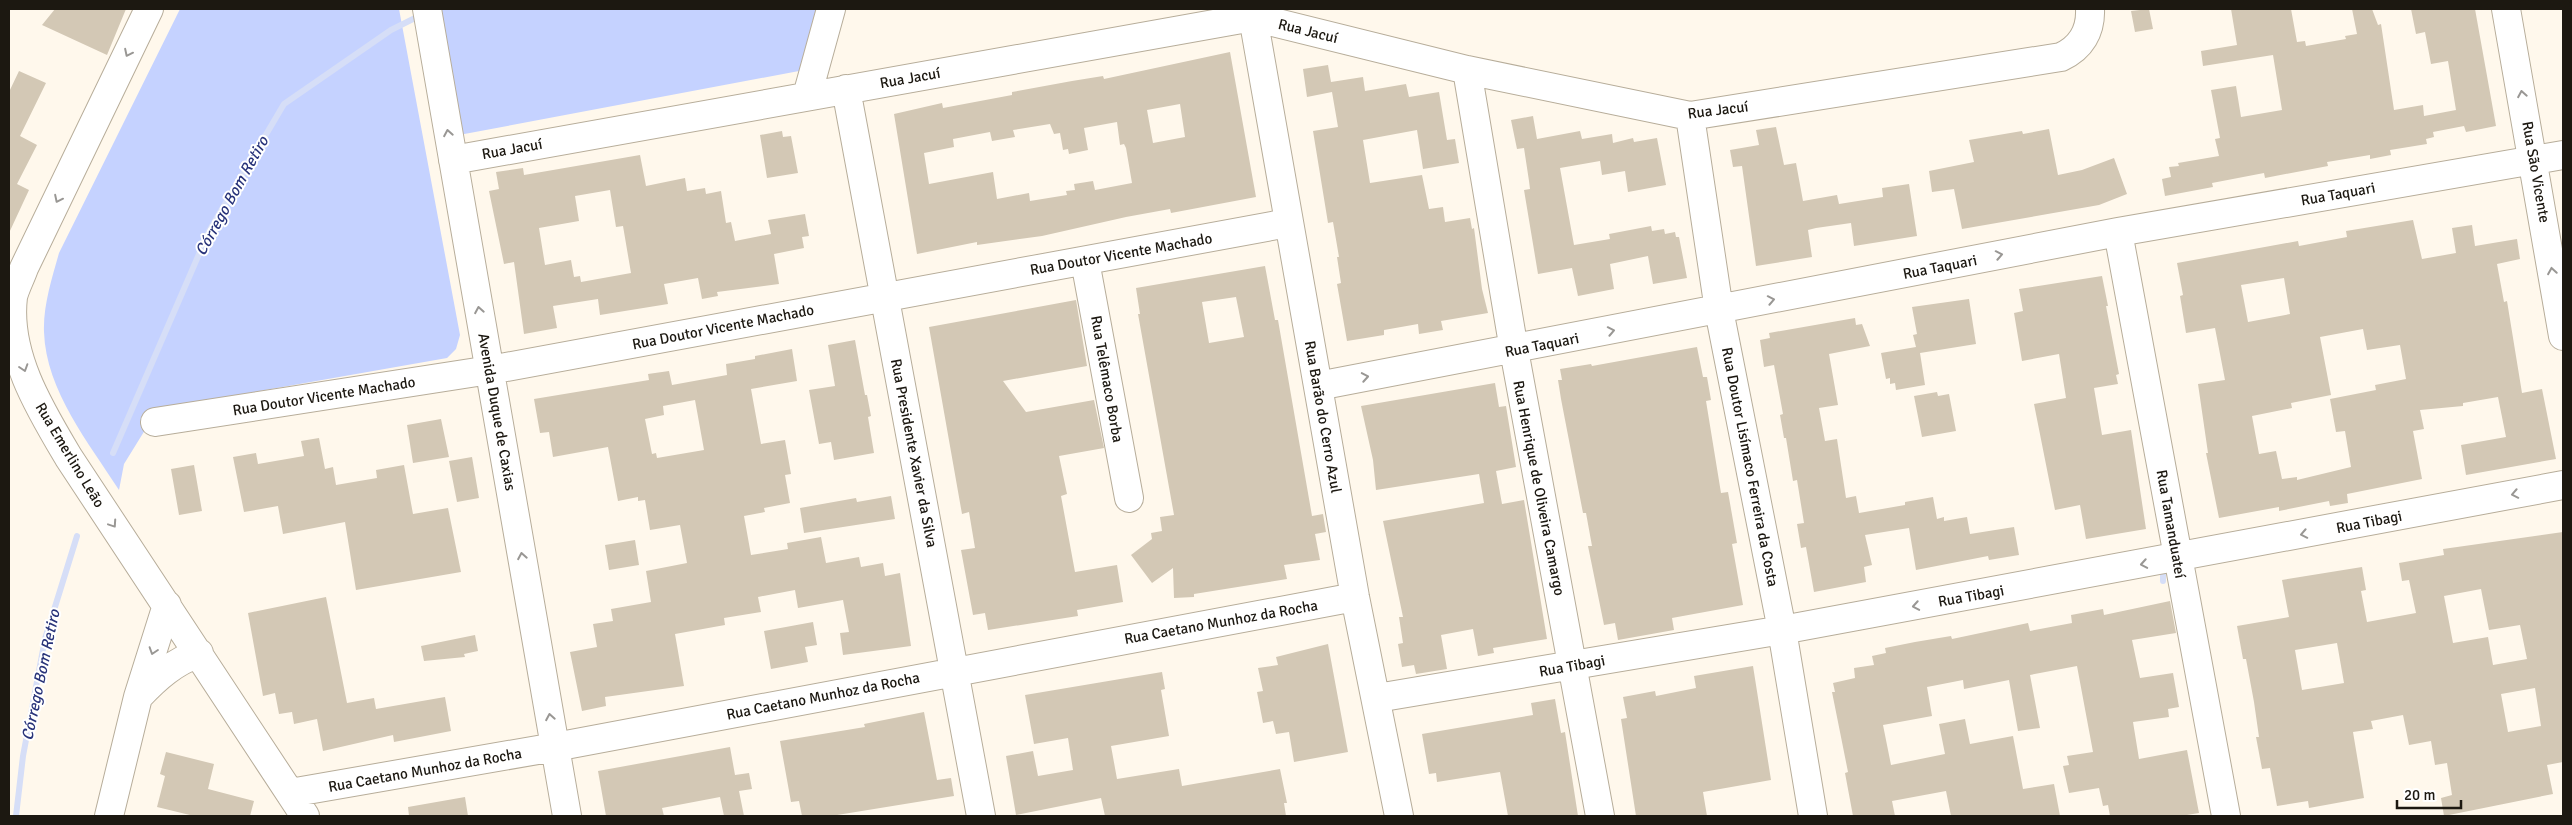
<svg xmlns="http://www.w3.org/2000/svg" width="2572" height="825" viewBox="0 0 2572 825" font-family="Signika,sans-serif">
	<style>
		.green { fill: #c5d2ff }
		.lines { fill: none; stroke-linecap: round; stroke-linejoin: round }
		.stream { stroke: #d6def7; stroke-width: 6 }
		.building { fill: #d3c8b5; fill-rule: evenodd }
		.minor-casing { stroke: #b7ad9a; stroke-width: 30 }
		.minor { stroke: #fff; stroke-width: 28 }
		.oneway { stroke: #999794 }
		.labels { text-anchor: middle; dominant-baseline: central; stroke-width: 4; stroke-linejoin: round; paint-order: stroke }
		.street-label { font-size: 15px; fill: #1c1811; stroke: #fff }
		.water-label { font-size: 16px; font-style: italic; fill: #29347a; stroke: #fff }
	</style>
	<rect width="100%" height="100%" fill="#fff8ec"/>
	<path class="green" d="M180,9h219l61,326 -4,14 -9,9 -289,51 -34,55 -5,26c-30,-47 -73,-99 -75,-158 -1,-26 8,-54 15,-79z
		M436,9h380l-17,62 -340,64z"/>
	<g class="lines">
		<path class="stream" d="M113,453l96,-222 75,-127 107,-74 30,-15
			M2163,568v13
			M16,816l7,-60 22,-117 32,-103"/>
	</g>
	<path class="building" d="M55,9h71l-19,46 -65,-30z
		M2149,9l4,20 -18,3 -4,-21z
		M2231,9h60l6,33 8,-1 1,5 40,-7 -1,-3 12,-2 -5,-25h20l6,16 3,-1 13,86 29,-5 1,11 32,-6 -8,-49 -17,3 -6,-32 -9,2 -5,-25h64l21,117 -30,6 -2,-6 -31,6 1,5 -8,2 1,5 -37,6 1,5 -21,4v-4l-43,7 1,4 -63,12 -1,-5 -52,10 1,4 -48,9 -3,-17 9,-2 -2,-10 10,-1 -1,-3 41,-7 -4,-17 5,-1 -9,-48 25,-4 5,31 41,-7 -9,-55 -70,11 -2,-15 36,-6z
		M1230,52l26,145 -85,16 -1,-4 -44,8 -84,19 -65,9v-3l-60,12 -23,-140 48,-11 1,5 69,-13v-3l60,-11 31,-5 1,3zM1180,104l5,33 -32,6 -6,-33zM1117,122l3,23 4,-1 2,4 6,35 -37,7 -2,-9 -19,3 1,6 -9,1 1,4 -37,6 -1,-8 -32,6 -4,-27 -64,12 -5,-31 30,-6 -1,-8 37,-7 2,9 23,-4 -2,-7 37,-6 4,10 6,-1 3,17 5,-1 1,5 19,-4 -4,-22z
		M1328,65l3,17 32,-5 2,14 41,-7 3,13 30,-5 8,48 8,-1 4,24 -36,6 -6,-39 -54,10 7,43 52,-8 7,34 14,-2 2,15 25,-4 2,11 2,-1 8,61 6,24 -47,8 2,9 -24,4 -1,-10 -34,6v5l-37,6 -10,-57 4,-1 -4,-26h2l-6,-35 -5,1 -15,-92 25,-4 -6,-35 -25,5 -4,-28z
		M19,71l27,12 -26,53 17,9 -20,39 12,6 -20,43v-141z
		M1533,116l4,23 43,-8 2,8 30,-5 1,9 20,-5 1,4 23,-4 9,47 -38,7 -3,-21 -23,4 -2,-14 -40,7 14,77 36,-6 -1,-5 42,-8 1,5 12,-2 1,5 10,-2 1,5h3l8,41 -34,6 -5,-28 -38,8 4,25 -36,7 -6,-28 -34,6 -14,-84 6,-1 -1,-8 -5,-33 -7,1 -6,-29z
		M1776,127l8,38 12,-2 7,38 34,-6 2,9 44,-7 -1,-9 27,-4 8,52 -63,10 -3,-23 -35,5 -8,2 4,27 -56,9 -14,-100 -9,1 -3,-17 29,-5 -3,-15z
		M2049,129l9,46 24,-5 32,-12 13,36 -28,11 -137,24 -8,-40 -22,3 -3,-21 45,-9 -5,-22 53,-9 1,3z
		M782,131l1,6 8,-1 7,37 -31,5 -7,-43z
		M640,155l6,31 39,-8 2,13 18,-3 1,6 15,-3 5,32 5,-1 4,19 36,-7 -3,-14 37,-6 4,22 -7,1 2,11 -30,6 5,30 -62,8 1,4 -16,3 -4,-21 -34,6 4,20 -68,11 -2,-16 -45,7 4,22 -33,6 -10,-72 -10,2 -15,-73 10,-2 -3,-17 27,-4 1,7zM610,190l6,37 7,-1 8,47 -50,9 -1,-6 -6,1 -3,-17 -26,5 -6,-37 40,-7 -4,-25z
		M2413,220l9,39 34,-6 -4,-25 20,-3 3,21 42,-7 3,20 -23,5 7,38 3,-1 15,92 20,-4 14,70 -90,16 -5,-30 45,-8 -8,-40 -35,6v3l-43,4 4,19 -11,2 9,48 -75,15 1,9 -18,3 -1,-5 -50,10v-4l-60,11 -13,-65h2l-10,-69 27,-4 -10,-52 -29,5 -6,-37 3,-1 -6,-32 121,-22 1,5 48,-9 -1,-6zM2284,278l6,36 -42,8 -7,-37zM2363,329l4,21 33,-5 6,34 -31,6 1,5 -46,9 6,33 9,-1 6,36 -54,13v-3l-15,2 -6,-28 -17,3 -7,-38 40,-8 -1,-5 40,-8 -11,-58z
		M1265,266l10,54h3l34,196 11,-2 3,18 -11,2 5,26 -36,5 3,14 -93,15v3l-20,1 -1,-30 -21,15 -21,-28 21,-16 -1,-6 11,-2 -2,-14 14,-2 -36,-201h2l-4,-26zM1236,297l8,40 -35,6 -7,-41z
		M2102,276l6,30h-2l13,68 -3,1 2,9 -24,4 8,47 29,-5 15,99 -60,10 -6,-34 -25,5 -21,-106 32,-6 -7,-44 -37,7 -8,-48 9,-2 -4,-22z
		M1969,299l7,45 -56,9 5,32 -29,5 -1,-7 -5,1v-6l-4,1 -5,-26 35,-6 -3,-12 4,-1 -5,-27z
		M1076,300l11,66 -84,15 23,31 68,-12 10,48 -45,8 8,38 -6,2 14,76 42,-7 6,37 -46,8 1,6 -90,14 -3,-17 -12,2 -12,-65 14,-2 -6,-36 -7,2 -33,-187z
		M1855,318l1,7 6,-1 8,22 -41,8 9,51 -19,3 6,33 12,-2 9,59 10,-2 3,17 46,-8v-3l28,-5 4,22 7,-2v4l23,-4 3,17 44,-7 5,28 -30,5 -1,-4 -72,14 -7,-42 -44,7 7,30 -8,2 2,15 -52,10 -8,-45 -5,1 -4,-24 7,-1 -7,-43 -4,1 -7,-43h-2l-4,-23 3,-1 -9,-49 -10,2 -4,-27 10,-2 -1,-5z
		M855,340l10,55h2l4,21 -3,1 6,36 -40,7 -3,-18 -12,2 -10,-54 26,-4 -7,-41z
		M1697,347l6,30h4l4,23 -5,1 15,92 7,-1 9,51 -5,1 11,61 -71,13 2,12 -56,10 -3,-17 -11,2 -16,-79h4l-6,-33h-3l-22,-114 -3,-19h4l-2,-11 31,-5 1,2z
		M792,349l5,32 -46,8 10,55 24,-4 6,34 -6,1 5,28 -26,5 1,4 -21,4 7,39 37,-6 -1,-6 34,-6 5,26 33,-6 2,10 22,-4 2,13 15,-3 11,73 -68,9 -3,-22 9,-1 -6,-32 -45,8 -3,-18 -37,7 3,15 -37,6 1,7 -50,9 9,52 -79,11 1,9 -24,5 -12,-59 27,-5 -4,-23 20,-3 -2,-12 40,-7 -5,-31 41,-8 -7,-38 -30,5 -5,-30 -7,1v-4l-20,4 -10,-54 -55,10 -4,-25 -9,1 -6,-34 115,-19 -1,-6 21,-3 3,14 55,-10 -1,-11 29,-5v-3zM695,400l9,50 -47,8 -1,-5 -4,1 -7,-35 19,-4 -1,-9z
		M1495,383l4,24 7,-1 10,61 -20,4 6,33 22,-4 23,139 -54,9 1,5 -16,3 -5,-27 -32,6 6,34 -31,5 -2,-9 -12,2 -4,-23 5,-1 -4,-26h4l-20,-96 101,-18 -5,-29 -103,16 -3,-30 -12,-54z
		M1937,392l1,4 11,-2 7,37 -34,6 -8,-41z
		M441,419l8,38 -36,6 -6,-38z
		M319,438l6,31 8,-2 3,18 41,-7 -1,-8 28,-5 9,49 35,-6 13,64 -105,18 -11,-68 -62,12 -5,-28 -34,6 -11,-55 23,-4 2,11 46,-8 -3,-15z
		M472,457l7,41 -22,4 -8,-41z
		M194,465l8,46 -23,4 -8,-46z
		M891,496l4,23 -91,14 -4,-25 56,-10 1,4z
		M2563,532v230l-16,3 6,29 -109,22 -3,-18 11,-3 -5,-32 -12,2 -4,-24 -22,4 -6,-30 -32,6 2,8 -20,3 11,66 -55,10 -1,-7 -31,5 -7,-38 -8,1 -6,-32h3l-5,-35 -8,-43h-3l-6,-33 52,-9 -7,-37 80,-13 4,23 -5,1 6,31 49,-9 -7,-33 -7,1 -3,-18 45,-8 -1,-6zM2481,589l8,41 31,-5 7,34 -34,6 -5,-28 -35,6 -9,-47zM2337,643l7,40 -42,7 -7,-40zM2535,688l6,38 -33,6 -7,-38z
		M635,540l4,25 -30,5 -4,-25z
		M326,597l21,106 27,-5 2,11 69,-12 6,34 -57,11 -1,-7 -70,16 -6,-32 -23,5 -2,-12 -13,2 -4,-21 -12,3 -15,-83z
		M2170,601l6,32 -44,7 8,38 33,-5 6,34 -11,2 1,8 -36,5 6,37 48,-9 12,63 -18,3h-71l-2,-11 -5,1 -4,-18 -30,5 -6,-27 6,-1 -2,-9 26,-4 -16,-86 -47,9 10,53 -22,3 -9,-51 -45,9 -1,-9 -36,7 5,29 -49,9 8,40 54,-11 -6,-30 26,-5 5,25 43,-8 10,53 31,-5 6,32h-109l-5,-25 -54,10 3,15h-42l-8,-43 3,-1 -16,-80h3l-2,-9 22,-5 -1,-10 20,-3 -2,-9 14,-3 -1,-5 30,-6 36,-6 1,3 76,-16 2,8 42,-8 -1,-8 32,-6 1,6z
		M813,622l4,23 -12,2 3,15 -37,7 -7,-38z
		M475,635l3,16 -14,3 1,3 -41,4 -3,-15z
		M1328,644l20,108 -54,10 -5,-30 -13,2 -3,-13 -10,2 -6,-31 6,-1 -5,-23 20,-3 -2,-8z
		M1753,666l18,114 -68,12 4,24h-71l-15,-97 6,-1 -4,-21 32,-6 1,5 40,-8 -2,-12z
		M1162,672l3,17 -4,1 8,46 -58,10 6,33 62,-10 3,17 98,-17 7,34h-3l2,13h-181l-4,-18 -85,17 -10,-59 27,-5 5,25 35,-6 -5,-32 -34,6 -9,-49z
		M1555,699l6,34 4,-1 13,84h-70l-8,-44 -63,10 -1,-9 -7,1 -7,-40 111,-19 -2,-12z
		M924,712l13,68 14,-2 3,18 -123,20h-29l-3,-15 -8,1 -11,-61 85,-14 -1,-3z
		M730,747l5,28 14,-2 3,16 -13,2 5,25h-20l-4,-19 -58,11 2,8h-58l-8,-45z
		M166,752l48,12 -6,25 46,12 -4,15h-56l-37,-9 8,-31 -5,-2z
		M465,797l3,19h-59l-1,-9z"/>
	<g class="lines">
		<g class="minor-casing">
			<path id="minor" d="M149,9l-125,259c-3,9 -9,20 -11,29 -7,58 28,114 56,161l236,358
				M427,9l140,807
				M2506,9l57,327
				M1253,17l102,580 44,219
				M1467,70l47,280 86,466
				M846,89l135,727
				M807,96l24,-87
				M1690,116l29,194 63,320 31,186
				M453,160l800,-143 214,53 223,46 371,-59c20,-9 30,-26 29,-48
				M2118,232l108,584
				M1085,261l44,237
				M1318,386l800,-154 445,-77
				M155,422l335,-52 798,-147
				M139,696c18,-19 35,-34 60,-43
				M1377,698l405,-68 781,-145
				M290,793l265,-46 800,-150
				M109,816l29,-119 29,-92"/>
		</g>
		<use href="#minor" class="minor"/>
	</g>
	<defs><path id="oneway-chevron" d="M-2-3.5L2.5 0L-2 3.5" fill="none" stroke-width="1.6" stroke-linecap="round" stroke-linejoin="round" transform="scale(1.25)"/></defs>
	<g class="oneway">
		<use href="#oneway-chevron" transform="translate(128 53) rotate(116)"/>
		<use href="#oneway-chevron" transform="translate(2522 94) rotate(-100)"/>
		<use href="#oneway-chevron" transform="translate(448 133) rotate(-100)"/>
		<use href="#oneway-chevron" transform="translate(58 199) rotate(116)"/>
		<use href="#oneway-chevron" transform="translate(1999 255) rotate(-11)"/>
		<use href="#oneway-chevron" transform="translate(2552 271) rotate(-99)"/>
		<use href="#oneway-chevron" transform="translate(1771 300) rotate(-11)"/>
		<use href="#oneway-chevron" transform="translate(479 310) rotate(-100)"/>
		<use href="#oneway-chevron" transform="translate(1611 331) rotate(-11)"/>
		<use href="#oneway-chevron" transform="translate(24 368) rotate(72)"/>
		<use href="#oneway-chevron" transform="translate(1365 377) rotate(-10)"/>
		<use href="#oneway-chevron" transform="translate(2515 494) rotate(169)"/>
		<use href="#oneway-chevron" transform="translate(113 524) rotate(56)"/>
		<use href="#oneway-chevron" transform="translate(2304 534) rotate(169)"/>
		<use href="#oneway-chevron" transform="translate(522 556) rotate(-100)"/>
		<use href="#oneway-chevron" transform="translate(2144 564) rotate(170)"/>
		<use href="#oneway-chevron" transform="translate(1916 606) rotate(170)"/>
		<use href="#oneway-chevron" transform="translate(153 651) rotate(108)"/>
		<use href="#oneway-chevron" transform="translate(550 717) rotate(-100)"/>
	</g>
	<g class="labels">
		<g class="street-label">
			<text transform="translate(1308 31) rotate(14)">Rua Jacuí</text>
			<text transform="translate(910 78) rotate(-10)">Rua Jacuí</text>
			<text transform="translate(1718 110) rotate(-7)">Rua Jacuí</text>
			<text transform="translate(512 149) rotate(-10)">Rua Jacuí</text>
			<text transform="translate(2536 172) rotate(80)">Rua São Vicente</text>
			<text transform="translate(2338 194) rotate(-10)">Rua Taquari</text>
			<text transform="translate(1121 254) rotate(-10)">Rua Doutor Vicente Machado</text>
			<text transform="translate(1940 267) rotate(-11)">Rua Taquari</text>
			<text transform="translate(723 327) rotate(-11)">Rua Doutor Vicente Machado</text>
			<text transform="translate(1542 345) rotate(-11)">Rua Taquari</text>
			<text transform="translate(1107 379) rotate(80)">Rua Telêmaco Borba</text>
			<text transform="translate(324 396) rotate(-9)">Rua Doutor Vicente Machado</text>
			<text transform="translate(497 412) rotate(80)">Avenida Duque de Caxias</text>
			<text transform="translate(1323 417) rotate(80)">Rua Barão do Cerro Azul</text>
			<text transform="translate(914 453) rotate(79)">Rua Presidente Xavier da Silva</text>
			<text transform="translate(70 455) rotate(59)">Rua Emerlino Leão</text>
			<text transform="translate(1750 467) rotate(79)">Rua Doutor Lisímaco Ferreira da Costa</text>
			<text transform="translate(1539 488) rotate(79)">Rua Henrique de Oliveira Camargo</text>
			<text transform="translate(2369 522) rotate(-11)">Rua Tibagi</text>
			<text transform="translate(2171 524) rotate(80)">Rua Tamanduateí</text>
			<text transform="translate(1971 596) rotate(-10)">Rua Tibagi</text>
			<text transform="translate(1221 622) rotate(-10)">Rua Caetano Munhoz da Rocha</text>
			<text transform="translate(1572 666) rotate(-10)">Rua Tibagi</text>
			<text transform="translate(823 696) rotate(-11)">Rua Caetano Munhoz da Rocha</text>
			<text transform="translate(425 770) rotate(-10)">Rua Caetano Munhoz da Rocha</text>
		</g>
		<g class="water-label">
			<text transform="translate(232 196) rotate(-61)">Córrego Bom Retiro</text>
			<text transform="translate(41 675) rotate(-78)">Córrego Bom Retiro</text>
		</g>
	</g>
	<rect width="2572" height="825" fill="none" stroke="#1c1811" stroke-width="20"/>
	<path d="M2397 800v8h64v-8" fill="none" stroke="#1c1811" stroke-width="2.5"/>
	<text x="2404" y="800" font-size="15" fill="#1c1811" stroke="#ffffff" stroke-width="4" paint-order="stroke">20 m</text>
</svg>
